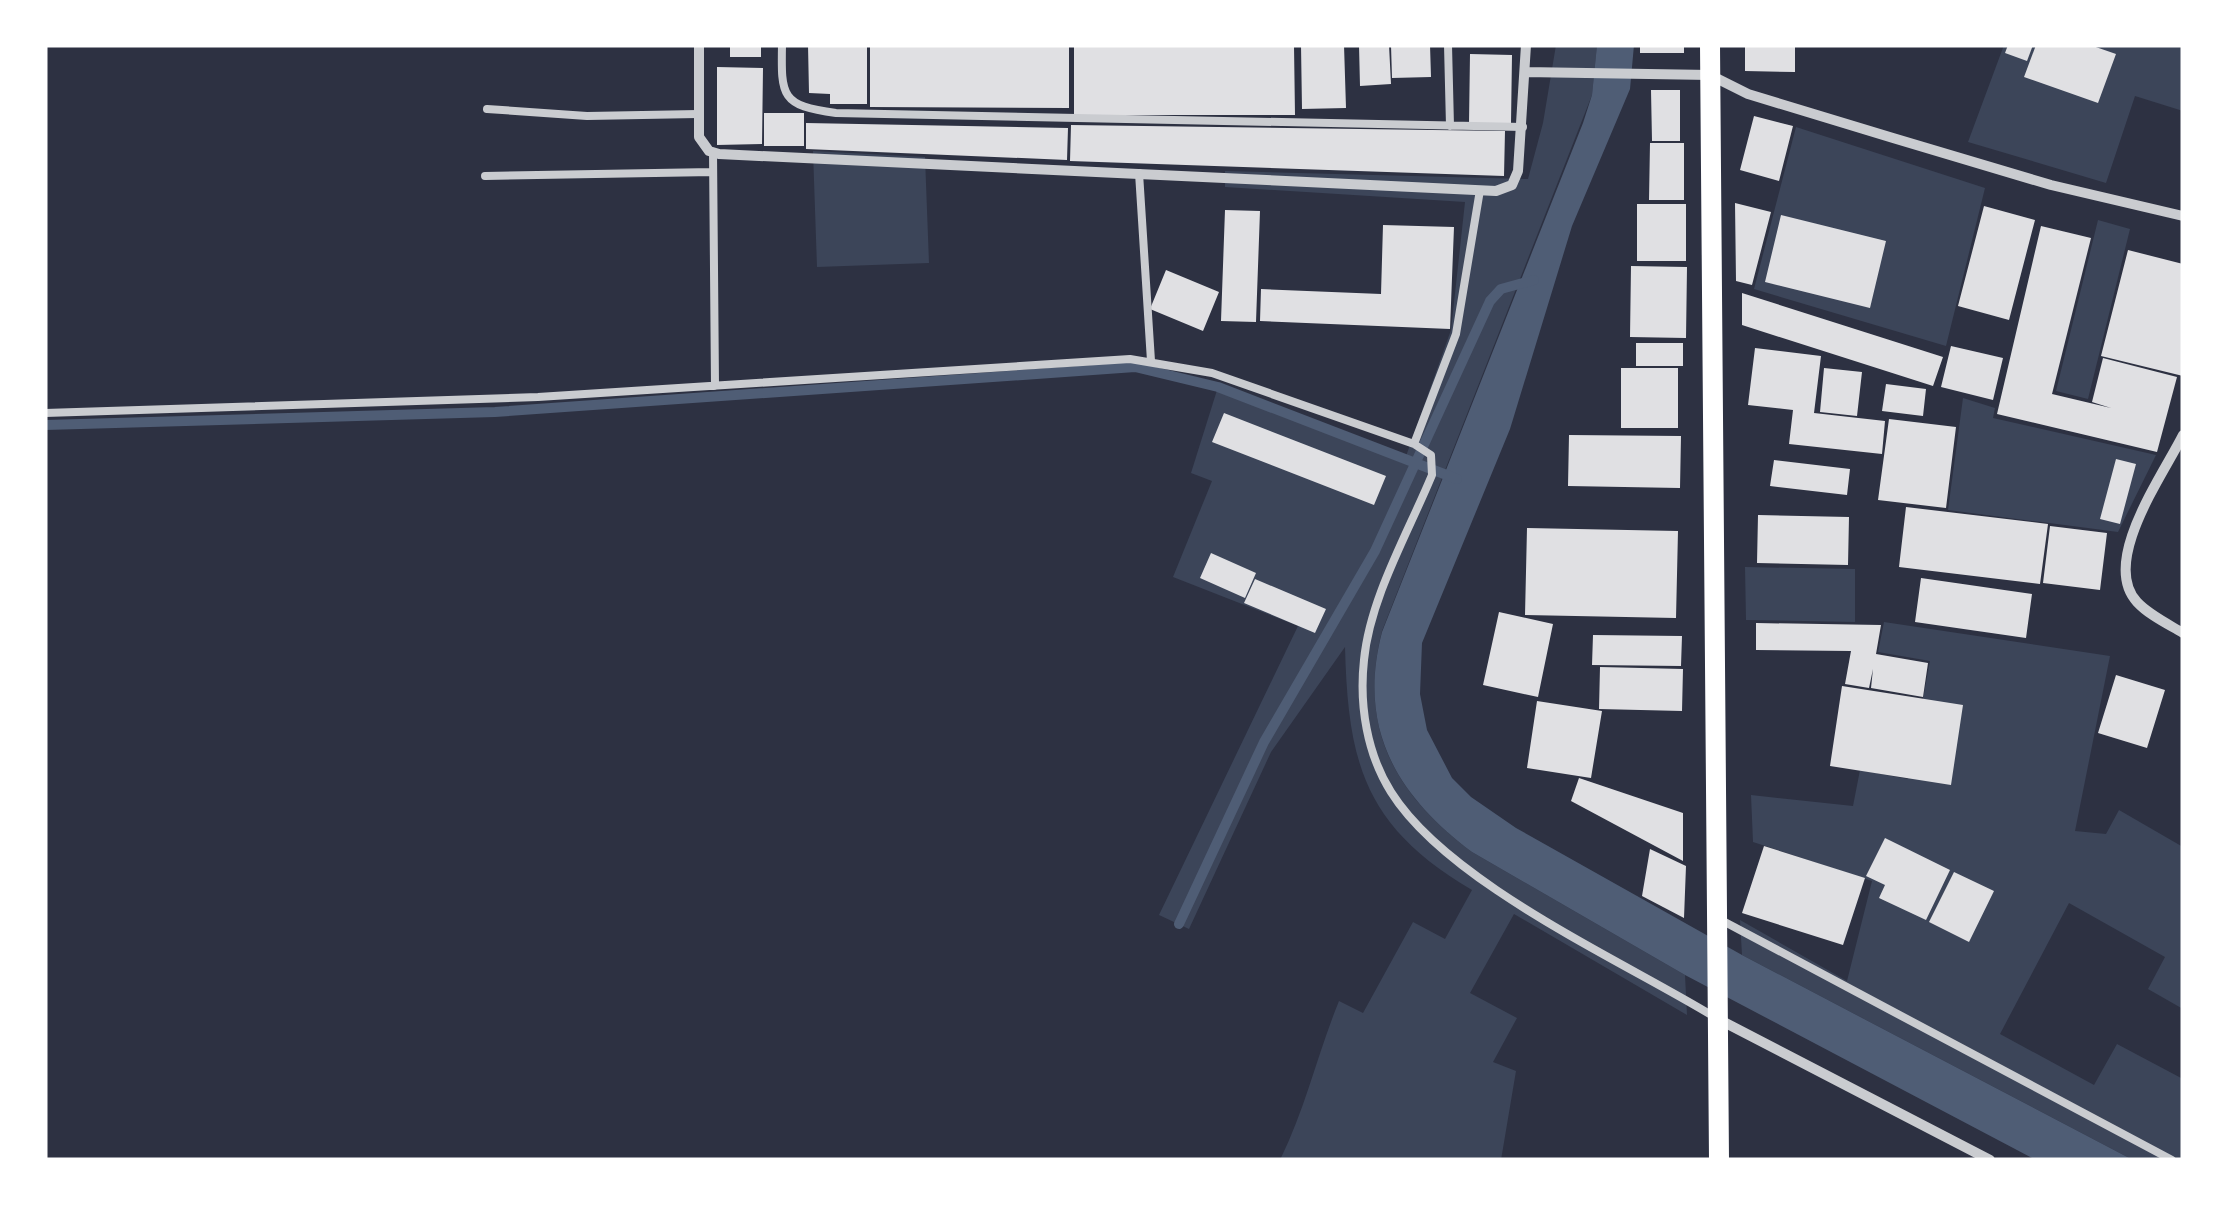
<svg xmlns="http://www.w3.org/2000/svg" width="2228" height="1205" viewBox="0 0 2228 1205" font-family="Jost,sans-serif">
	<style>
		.green { fill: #3c4559 }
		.water { fill: #4f5d75 }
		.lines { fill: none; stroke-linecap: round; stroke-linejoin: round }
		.stream { stroke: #4f5d75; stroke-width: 10 }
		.building { fill: #e0e0e3 }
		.service { stroke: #caccd0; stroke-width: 8 }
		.minor { stroke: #caccd0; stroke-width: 10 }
		.secondary { stroke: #fff; stroke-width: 20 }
	</style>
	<rect width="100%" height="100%" fill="#2d3142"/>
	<path class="green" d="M1556,45h41l-5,50 -210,536c-25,98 14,164 90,221l213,123 2,40 -173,-101 -44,79 47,25 -24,44 23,9 -15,89h-221c26,-53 37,-105 59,-159l24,12 50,-91 32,17 27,-49c-107,-63 -124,-126 -127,-243l-74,105 -82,177 -30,-14 139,-289 -125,-49 39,-96 -21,-8 27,-86 187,72 46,-129 14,-128 -240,-15v-16l303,8 15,-56z
		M2004,45h179v66l-48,-15 -29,87 -138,-41z
		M1796,127l189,61 -39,158 -192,-57z
		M813,151l112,6 4,106 -112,4z
		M2098,220l32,9 -42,170 -32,-8z
		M1963,398l32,10 -2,10 163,37 -38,77 -170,-22z
		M1745,567l110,2v53l-109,-2z
		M1884,622l226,34 -35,175 31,3 13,-24 64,37v162l-35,-20 17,-32 -96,-54 -69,131 94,51 23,-41 66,35v81h-50l-391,-205 -2,-35 107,61 25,-100 -119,-39 -2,-47 102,11 7,-36 48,9 22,-118 -52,-9z"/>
	<path class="water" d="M1597,45h37l-4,44 -58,137 -62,203 -88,214 -2,51 7,36 25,48 19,19 45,31 226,127 391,205h-97l-351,-185 -213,-123c-76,-57 -115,-124 -90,-220l201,-509 9,-28z"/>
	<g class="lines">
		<path class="stream" d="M45,425l450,-13 640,-45 83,20 239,92
			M1179,924l85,-182 111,-191 115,-250 11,-12 33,-9"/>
	</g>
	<path class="building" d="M730,45h31v12h-31z
		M808,45h59v59h-37v-10l-21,-1z
		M870,45l199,1v62l-199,-1z
		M1074,45l220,1 1,69h-221z
		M1301,45h43l2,63 -44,1z
		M1359,45h30l2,39 -31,2z
		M1391,45h39l1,32 -39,1z
		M1640,45h44v8h-44z
		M1745,45h50v27l-50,-1z
		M2008,45h25l-6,16 -22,-8z
		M2036,45h54l26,9 -18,49 -74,-26z
		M1470,54l42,1 -1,68h-42z
		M717,67l46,1 -1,76 -45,1z
		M1651,90h29v51h-28z
		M764,113h40v33h-40z
		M1754,116l39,10 -14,55 -39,-11z
		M806,123l262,5 -1,32 -261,-11z
		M1071,125l434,6 -1,45 -434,-15z
		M1650,143h34v57h-35z
		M1735,203l36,9 -19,73 -16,-4z
		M1637,204h49v57h-49z
		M1984,206l51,14 -26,100 -51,-14z
		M1225,210l35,1 -4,111 -35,-1z
		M1781,215l105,26 -16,67 -105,-26z
		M1383,225l71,2 -4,102 -190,-8 1,-32 120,5z
		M2041,226l50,12 -39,156 59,14 -19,-6 11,-44 74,19 -20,75 -160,-38z
		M2128,250l55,14v112l-82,-20z
		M1631,266l56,1 -1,71 -56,-1z
		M1166,270l53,22 -16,39 -53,-22z
		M1742,293l201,64 -10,29 -191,-61z
		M1636,343h47v23h-47z
		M1951,346l52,12 -10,42 -52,-13z
		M1755,348l66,8 -7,57 71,8 -3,33 -93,-10 4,-34 -45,-5z
		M1621,368h57v60h-57z
		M1824,368l38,4 -5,44 -37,-4z
		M1886,384l40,5 -3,27 -41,-5z
		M1224,413l162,63 -12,29 -162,-63z
		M1889,419l67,8 -10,81 -68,-8z
		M1569,435l112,1 -1,52 -112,-2z
		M2116,459l20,5 -16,60 -20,-5z
		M1774,460l76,9 -3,26 -77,-9z
		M1906,507l142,17 -8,60 -141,-17z
		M1758,515l91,2 -1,48 -91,-2z
		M2050,526l57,7 -7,57 -57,-7z
		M1527,528l151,3 -2,87 -151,-3z
		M1211,553l45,20 -11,25 -45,-20z
		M1921,578l111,16 -6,44 -111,-16z
		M1255,579l71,30 -11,24 -71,-30z
		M1499,612l54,12 -15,73 -55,-12z
		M1756,623l125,2 -5,29 52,9 -5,34 -52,-9 2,-19 -4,19 -24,-4 6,-33 -95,-1z
		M1593,635l89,1 -1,30 -89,-1z
		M1600,667l83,2 -1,42 -83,-2z
		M2116,675l49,15 -18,58 -49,-15z
		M1842,686l121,19 -12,80 -121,-19z
		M1537,701l65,10 -11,67 -64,-10z
		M1579,778l104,35v48l-112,-60z
		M1885,838l65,32 -24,50 -47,-22 6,-13 -19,-9z
		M1764,846l101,32 -22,67 -101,-32z
		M1650,849l36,17 -2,52 -42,-22z
		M1954,872l40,19 -25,51 -40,-20z"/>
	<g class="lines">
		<path class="service" d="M782,45c-1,51 -1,61 54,68l687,14
			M1448,45l2,81
			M487,109l100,7 111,-2
			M713,152l2,234
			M1139,173l12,188
			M485,176l228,-4
			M45,413l493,-16 592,-38 82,14 202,71 17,11 1,20c-24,58 -62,123 -68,185 -5,45 3,94 27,132 57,91 230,168 322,224
			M1414,444l42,-110 24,-144
			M1721,920l451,240"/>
		<path class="minor" d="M699,45v92l10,14 10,3 777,37 16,-6 6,-14 8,-126
			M1525,72l185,3 38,19 145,44 158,47 132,31
			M2183,435c-20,40 -83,127 -46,167 12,13 31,22 46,31
			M1718,1019l272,141"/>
		<path class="secondary" d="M1710,45l9,1115"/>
	</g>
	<rect width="2228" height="1205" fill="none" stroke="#ffffff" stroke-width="95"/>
</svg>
